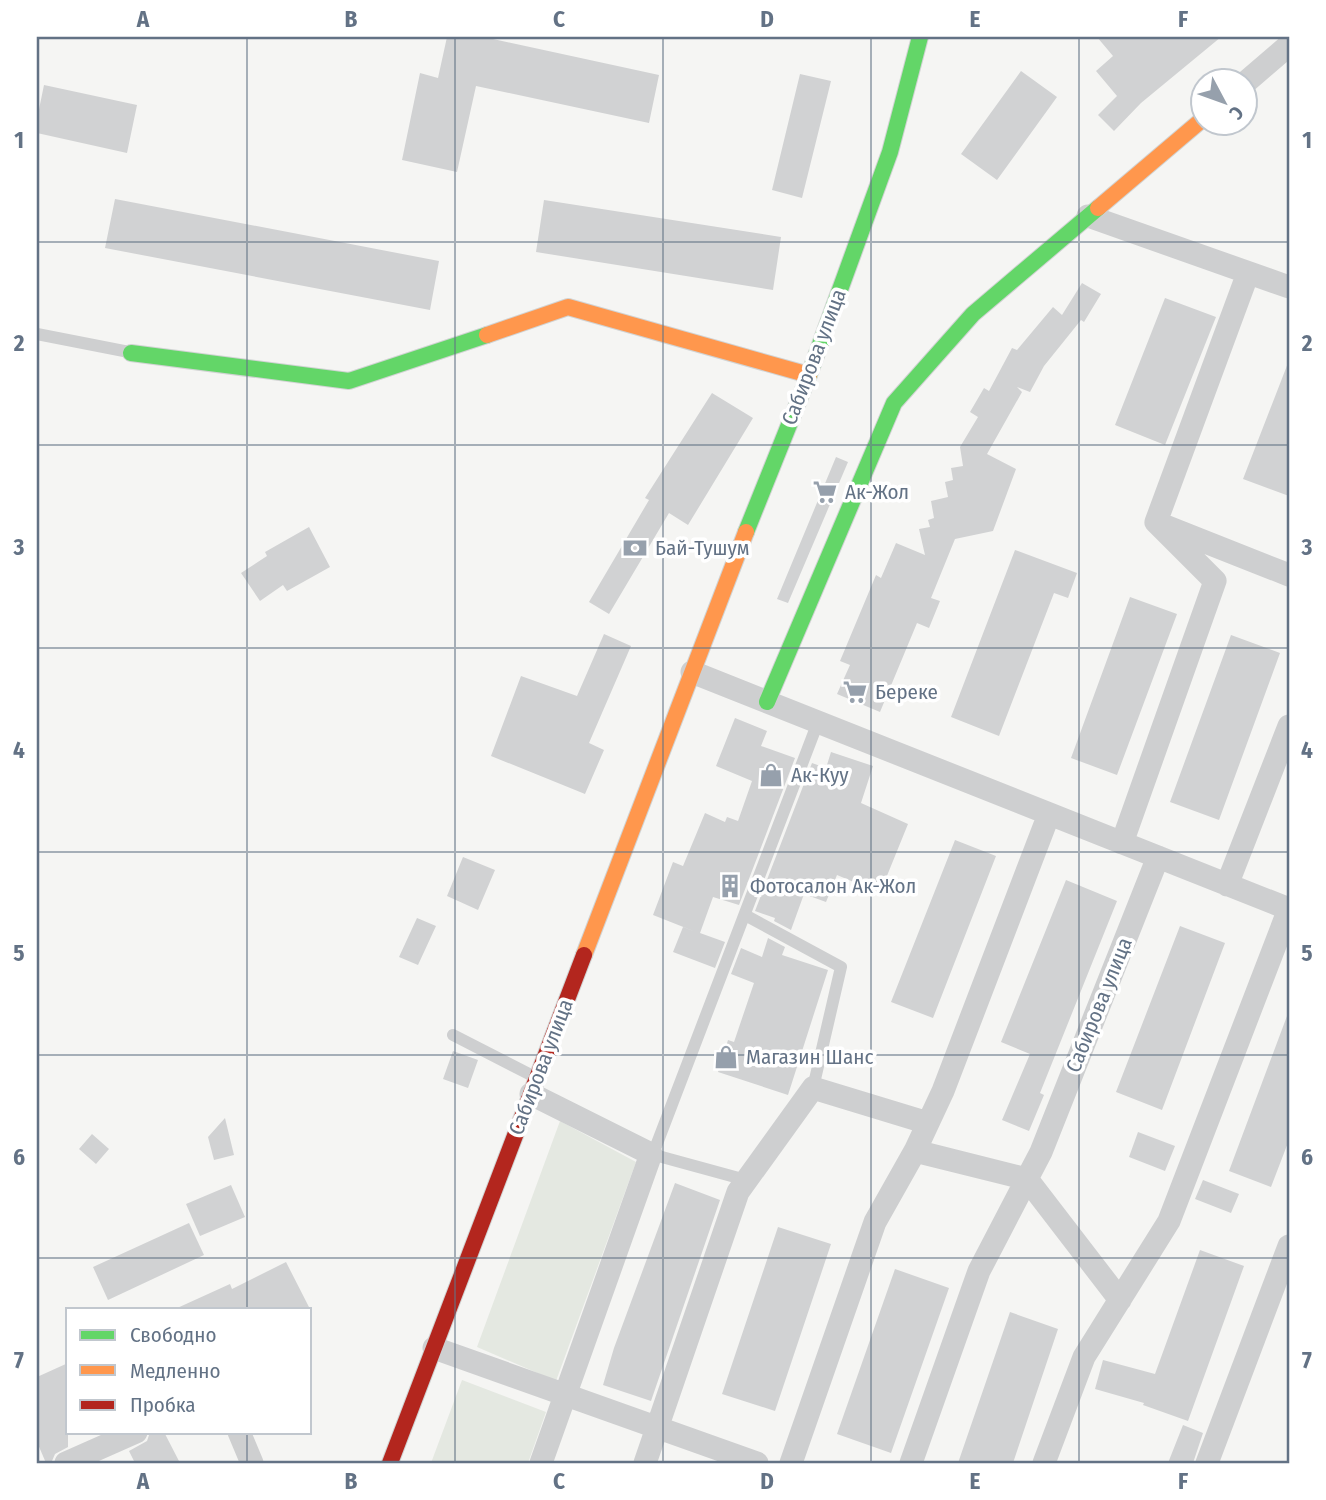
<svg xmlns="http://www.w3.org/2000/svg" width="1326" height="1500" viewBox="0 0 1326 1500" font-family="'Fira Sans Condensed',sans-serif">
	<style>
		.green { fill: #e4e8e1 }
		.building { fill: #d1d2d3 }
		.lines { fill: none; stroke-linecap: round; stroke-linejoin: round }
		.fast-casing { stroke: #d1d3d3; stroke-width: 18 }
		.slow-casing { stroke: #d1d3d3; stroke-width: 18 }
		.jam-casing { stroke: #d1d3d3; stroke-width: 18 }
		.lane { stroke: #cecfd0; stroke-width: 12 }
		.street { stroke: #cecfd0; stroke-width: 23 }
		.fast { stroke: #63d668; stroke-width: 16 }
		.slow { stroke: #ff974d; stroke-width: 16 }
		.jam { stroke: #b3261e; stroke-width: 16 }
		.grid { fill: none; stroke: #637285; stroke-width: 2; stroke-opacity: 0.55 }
		.labels { text-anchor: middle; dominant-baseline: central; stroke-width: 7; stroke-linejoin: round; paint-order: stroke }
		.street-label { font-size: 21px; fill: #637285; stroke: #fff }
		.poi-label { font-size: 21px; fill: #637285; stroke: #fff; text-anchor: start }
		.neatline { fill: none; stroke: #637285; stroke-width: 2.5 }
		.grid-label { font-size: 23px; text-anchor: middle; font-weight: bold; fill: #637285 }
	</style>
	<rect width="100%" height="100%" fill="#f5f5f3"/>
	<path class="green" d="M560,1121l76,41 -80,219 -79,-34z
		M462,1380l84,32 -18,51h-97z"/>
	<path class="building" d="M447,37h37l175,38 -10,48 -173,-37 -19,86 -55,-12 18,-87 18,5z
		M1097,37h124l-80,66 -27,28 -16,-16 19,-19 -21,-25 17,-15z
		M1021,71l36,26 -60,83 -36,-26z
		M800,74l31,7 -29,117 -30,-8z
		M44,85l93,20 -10,48 -90,-20v-14z
		M115,199l324,62 -9,49 -325,-62z
		M544,200l237,37 -8,53 -237,-38z
		M1082,283l19,11 -17,28 -3,-2 -37,46 -14,26 -13,-5 5,5 -35,62 29,15 -23,62 -38,8 -24,59 9,3 -11,27 -12,-5 -37,89 -43,-18 13,-29 -10,-4 36,-86 5,3 15,-35 29,12 -6,-26 11,-2 -2,-7 6,-2 -3,-17 17,-4 -3,-15 8,-2 -2,-12 12,-2 -3,-19 18,-30 -8,-5 14,-24 5,3 23,-43 5,2 36,-43 9,8z
		M1165,298l51,19 -51,128 -50,-20z
		M1288,363l1,1v132l-46,-17z
		M712,393l41,25 -65,107 -19,-12 -60,101 -20,-12 60,-102 -4,-2z
		M836,457l12,5 -60,141 -11,-4z
		M309,527l21,40 -43,24 -4,-6 -23,16 -19,-28 26,-17 -2,-4z
		M1015,550l62,23 -9,25 -14,-5 -55,143 -48,-19z
		M1130,597l47,17 -60,161 -46,-17z
		M604,634l27,12 -42,97 15,7 -19,44 -94,-38 30,-80 56,20z
		M1231,635l49,18 -61,167 -49,-18z
		M735,718l32,13 -6,15 34,12 -56,147 -26,-8 -13,36 25,9 -10,26 -42,-16 10,-25 13,5 -43,-17 20,-53 10,4 22,-53 20,9 2,-5 11,4 14,-40 -36,-15z
		M831,752l42,14 -12,37 47,21 -28,69 -43,-18 -11,27 -22,-8 -13,36 -17,-9 1,-3 -20,-7 57,-148 14,5z
		M955,840l41,16 -63,162 -42,-16z
		M463,857l32,13 -17,40 -31,-14z
		M1066,880l51,21 -77,192 4,2 -15,36 -27,-11 28,-66 -29,-12z
		M417,918l19,8 -18,39 -19,-8z
		M1180,926l45,17 -63,167 -46,-18z
		M768,938l17,9 -3,8 46,15 -40,125 -70,-23 10,-32 6,2 20,-59 -23,-9 10,-26 21,9z
		M1287,1016h2v124l-18,47 -42,-16z
		M453,1051l25,9 -10,28 -25,-9z
		M225,1118l9,37 -20,5 -6,-23z
		M1138,1132l37,14 -10,25 -36,-14z
		M92,1134l17,15 -13,15 -17,-15z
		M1203,1180l36,14 -8,19 -36,-14z
		M675,1183l45,17 -69,201 -48,-16 11,-37z
		M231,1185l14,32 -45,19 -14,-32z
		M189,1223l15,32 -96,45 -15,-33z
		M778,1227l53,17 -56,167 -53,-17z
		M1200,1250l44,16 -56,155 -45,-16 1,-2 -49,-14 8,-29 52,14z
		M286,1262l24,47h-135l55,-25 2,5z
		M895,1269l54,19 -58,165 -54,-19z
		M1010,1312l48,17 -45,134h-55z
		M68,1363v84l-13,7 -3,7 -6,2 -9,-21v-65z
		M1183,1425l20,8 -10,30h-25z
		M150,1432h14l16,31h-45l-6,-12 18,-10z"/>
	<g class="lines">
		<g class="fast-casing">
			<path id="fast" d="M131,353l218,28 138,-46
				M746,532l63,-157 81,-223 30,-115
				M767,702l127,-299 79,-89 125,-106"/>
		</g>
		<g class="slow-casing">
			<path id="slow" d="M1098,208l106,-90
				M487,335l81,-28 241,68
				M584,955l162,-423"/>
		</g>
		<g class="jam-casing">
			<path id="jam" d="M390,1463l194,-508"/>
		</g>
		<path class="lane" d="M37,334l92,18
			M745,915l96,52 -28,121
			M453,1035l80,41
			M651,1154l95,26
			M653,1154l165,-432"/>
		<path class="street" d="M1246,82l43,-37
			M1088,216l201,71
			M1165,526l124,49
			M692,672l597,237
			M1122,843l93,-262 -59,-59 92,-249
			M1227,885l62,-159
			M531,1094l120,60 -110,309
			M915,1151l112,28 93,121
			M434,1348l323,115
			M239,1432l13,31
			M66,1463l70,-31
			M645,1463l93,-271 75,-104 115,35
			M791,1463l84,-241 40,-71 28,-60 106,-277
			M911,1463l68,-192 62,-119 117,-295
			M1044,1463l40,-106 85,-136 120,-312
			M1207,1463l82,-217"/>
		<use href="#fast" class="fast"/>
		<use href="#slow" class="slow"/>
		<use href="#jam" class="jam"/>
	</g>
	<path class="grid" d="M247,37v1272M455,37v1426M663,37v1426M871,37v1426M1079,37v1426M37,242h1252M37,445h1252M37,648h1252M37,852h1252M37,1055h1252M37,1258h1252M247,1432v31"/>
	<defs>
		<g id="supermarket-bare" transform="scale(1.89)"><path d="M-6-5.5h2.5l.6 2H6L4.5 2H-2.5L-4.4-4H-6ZM-1.5 3.2a1.3 1.3 0 1 0 .1 0ZM3 3.2a1.3 1.3 0 1 0 .1 0Z" fill="#96a0ac" stroke="#fff" stroke-width="2.5" paint-order="stroke"/></g>
		<g id="bank-bare" transform="scale(1.89)"><path d="M-6-4H6V4H-6ZM0-2.3a2.3 2.3 0 1 0 0 4.6a2.3 2.3 0 1 0 0-4.6Z" fill="#96a0ac" stroke="#fff" stroke-width="2.5" paint-order="stroke"/></g>
		<g id="shop-bare" transform="scale(1.89)"><path d="M-5-2.5h2.3a2.7 3.5 0 0 1 5.4 0H5L5.5 6h-11ZM-1.5-2.5h3a1.5 2.3 0 0 0-3 0Z" fill="#96a0ac" stroke="#fff" stroke-width="2.5" paint-order="stroke"/></g>
		<g id="building-bare" transform="scale(1.89)"><path d="M-4-6H4V6H1V3H-1V6H-4ZM-2.5-4.3h1.7v1.8h-1.7ZM.8-4.3h1.7v1.8H.8ZM-2.5-1h1.7V.8h-1.7ZM.8-1h1.7V.8H.8Z" fill="#96a0ac" stroke="#fff" stroke-width="2.5" paint-order="stroke"/></g>
	</defs>
	<g fill-rule="evenodd">
		<use href="#supermarket-bare" x="825" y="492"/>
		<use href="#bank-bare" x="635" y="548"/>
		<use href="#supermarket-bare" x="855" y="692"/>
		<use href="#shop-bare" x="771" y="775"/>
		<use href="#building-bare" x="730" y="886"/>
		<use href="#shop-bare" x="726" y="1057"/>
	</g>
	<g class="labels">
		<g class="street-label">
			<text transform="translate(814 357) rotate(-69)">Сабирова улица</text>
			<text transform="translate(1099 1005) rotate(-68)">Сабирова улица</text>
			<text transform="translate(541 1067) rotate(-69)">Сабирова улица</text>
		</g>
		<g class="poi-label">
			<text x="845" y="492">Ак-Жол</text>
			<text x="655" y="548">Бай-Тушум</text>
			<text x="875" y="692">Береке</text>
			<text x="791" y="775">Ак-Куу</text>
			<text x="750" y="886">Фотосалон Ак-Жол</text>
			<text x="746" y="1057">Магазин Шанс</text>
		</g>
	</g>
	<rect width="1326" height="1500" fill="none" stroke="#ffffff" stroke-width="77"/>
	<rect x="66" y="1308" width="245" height="126" fill="#ffffff" stroke="#c1c7ce" stroke-width="2"/>
	<rect x="80" y="1330" width="35" height="10" fill="#63d668" stroke="#c1c7ce" stroke-width="2"/>
	<text x="130" y="1342" font-size="21" fill="#637285">Свободно</text>
	<rect x="80" y="1365" width="35" height="10" fill="#ff974d" stroke="#c1c7ce" stroke-width="2"/>
	<text x="130" y="1378" font-size="21" fill="#637285">Медленно</text>
	<rect x="80" y="1400" width="35" height="10" fill="#b3261e" stroke="#c1c7ce" stroke-width="2"/>
	<text x="130" y="1412" font-size="21" fill="#637285">Пробка</text>
	<g transform="translate(1224 102) rotate(131)"><circle r="33" fill="#ffffff" stroke="#c1c7ce" stroke-width="2"/>
	<path d="M0-5L12 26L0 18L-12 26Z" fill="#96a0ac"/>
	<text y="-10" font-size="19" font-weight="bold" text-anchor="middle" fill="#637285">С</text>
	</g>
	<rect x="38" y="38" width="1250" height="1424" class="neatline"/>
	<g class="grid-label">
		<text x="143" y="27">A</text>
		<text x="351" y="27">B</text>
		<text x="559" y="27">C</text>
		<text x="767" y="27">D</text>
		<text x="975" y="27">E</text>
		<text x="1183" y="27">F</text>
		<text x="19" y="148">1</text>
		<text x="1307" y="148">1</text>
		<text x="19" y="351">2</text>
		<text x="1307" y="351">2</text>
		<text x="19" y="555">3</text>
		<text x="1307" y="555">3</text>
		<text x="19" y="758">4</text>
		<text x="1307" y="758">4</text>
		<text x="19" y="961">5</text>
		<text x="1307" y="961">5</text>
		<text x="19" y="1165">6</text>
		<text x="1307" y="1165">6</text>
		<text x="19" y="1368">7</text>
		<text x="1307" y="1368">7</text>
		<text x="143" y="1489">A</text>
		<text x="351" y="1489">B</text>
		<text x="559" y="1489">C</text>
		<text x="767" y="1489">D</text>
		<text x="975" y="1489">E</text>
		<text x="1183" y="1489">F</text>
	</g>
</svg>
